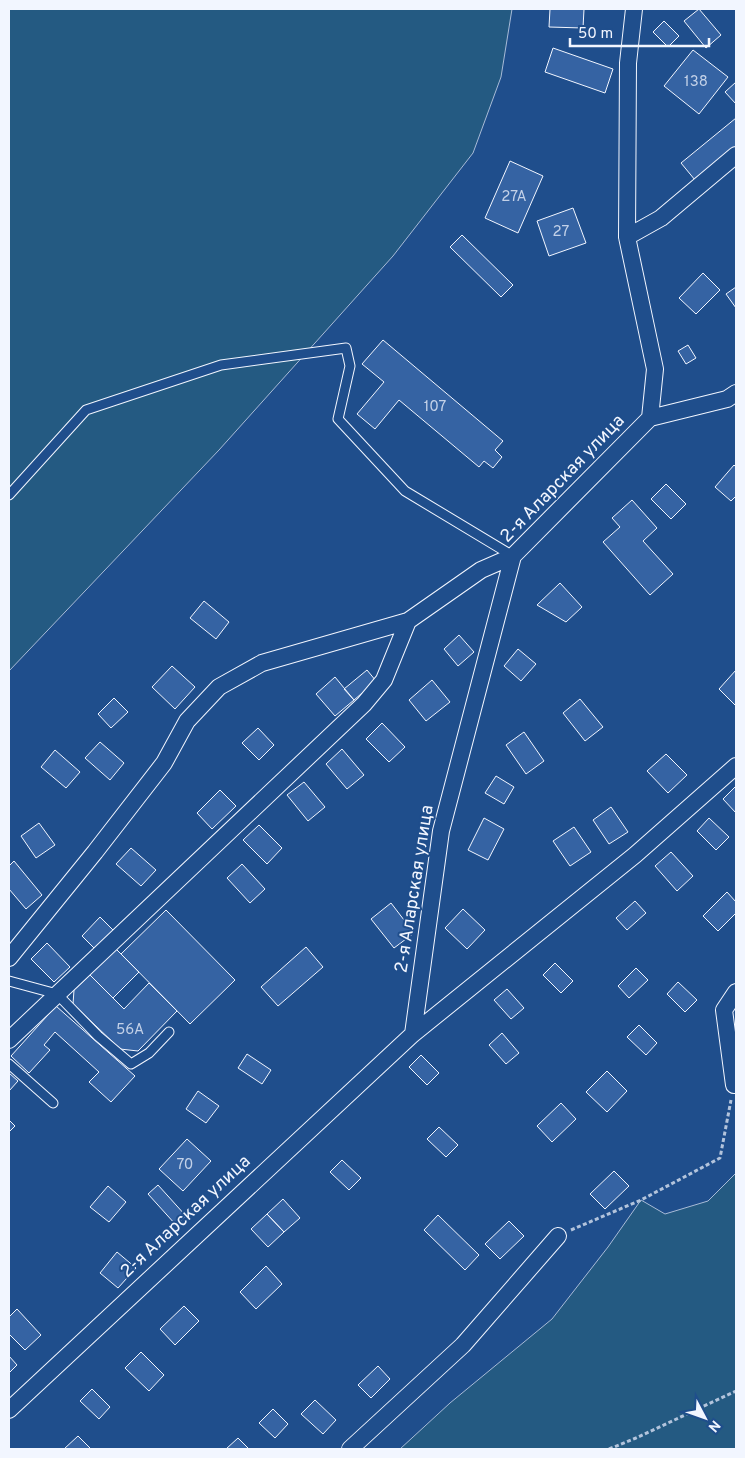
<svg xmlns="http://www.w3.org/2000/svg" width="745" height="1458" viewBox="0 0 745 1458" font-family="Overpass,sans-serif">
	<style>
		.green { fill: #245a82; stroke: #a8bbd7 }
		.building { fill: #3563a3; stroke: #f2f6ff }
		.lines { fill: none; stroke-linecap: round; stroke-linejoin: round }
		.lane-casing { stroke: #f2f6ff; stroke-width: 11 }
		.street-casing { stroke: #f2f6ff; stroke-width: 18 }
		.path { stroke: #b3c4dc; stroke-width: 3; stroke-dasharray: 4 2.5; stroke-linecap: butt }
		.lane { stroke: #1f4e8c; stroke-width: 9 }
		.street { stroke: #1f4e8c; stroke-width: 16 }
		.labels { text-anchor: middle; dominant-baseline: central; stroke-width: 4; stroke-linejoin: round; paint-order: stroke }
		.number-label { font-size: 15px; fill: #c3d1e8 }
		.street-label { font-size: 18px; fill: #f2f6ff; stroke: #1f4e8c }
	</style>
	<rect width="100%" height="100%" fill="#1f4e8c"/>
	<path class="green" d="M9,9h503l-11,68 -28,76 -80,103 -174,194 -210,221z
		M736,1173v276h-336l50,-46 102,-84 56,-72 33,-47 24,14 43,-13z"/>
	<path class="building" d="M550,9h34l-1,19 -34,-1z
		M699,9l22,26 -15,13 -22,-27z
		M664,21l15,15 -11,11 -15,-15z
		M553,48l60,21 -8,24 -60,-21z
		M693,50l35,27 -29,37 -35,-28z
		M736,82v22l-11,-12z
		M736,118v29l-41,33 -14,-17z
		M510,161l33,15 -25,57 -33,-15z
		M573,208l13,35 -37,13 -12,-35z
		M462,235l51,50 -12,12 -51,-50z
		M703,273l17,17 -24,24 -17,-16z
		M736,287v21l-10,-14z
		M383,340l120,101 -8,9 7,7 -9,11 -9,-7 -5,6 -80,-67 -24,29 -18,-15 27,-32 -22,-18z
		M688,345l8,13 -10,6 -8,-13z
		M734,465l2,2v29l-5,5 -16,-14z
		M666,484l20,20 -15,15 -20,-20z
		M632,500l25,28 -14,13 30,33 -23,21 -47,-53 17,-15 -8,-9z
		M560,583l22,24 -16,15 -29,-17z
		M204,601l25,21 -13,17 -26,-21z
		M459,635l15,17 -16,14 -14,-17z
		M518,649l18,15 -15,17 -17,-15z
		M172,666l23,21 -20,22 -23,-22z
		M367,670l9,11 -22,19 -10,-11z
		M736,670v36l-17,-17z
		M335,677l19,23 -19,16 -19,-22z
		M432,680l18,22 -24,19 -17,-21z
		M114,698l14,14 -17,16 -13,-14z
		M580,699l23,28 -18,14 -22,-28z
		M382,723l23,24 -16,15 -23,-23z
		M258,728l16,17 -15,15 -17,-17z
		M524,732l20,29 -18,13 -20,-29z
		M100,742l24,21 -14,17 -25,-22z
		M342,749l22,26 -17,14 -21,-25z
		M55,750l25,22 -14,16 -25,-21z
		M666,754l21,21 -19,18 -21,-22z
		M496,776l18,11 -10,17 -19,-11z
		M304,782l21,25 -17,14 -21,-26z
		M735,787l1,1v25l-13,-14z
		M220,790l16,16 -24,23 -15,-16z
		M611,807l17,25 -19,12 -16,-24z
		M484,818l20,11 -16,31 -20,-10z
		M709,818l20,19 -13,13 -19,-19z
		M39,823l16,22 -19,13 -15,-22z
		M259,825l23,23 -15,16 -24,-24z
		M574,827l17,25 -21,14 -17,-25z
		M131,848l25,22 -15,16 -25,-22z
		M671,852l22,24 -16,15 -22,-25z
		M14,861l28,34 -16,14 -17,-20v-23z
		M242,864l23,25 -15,14 -23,-25z
		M727,892l9,10v11l-18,18 -15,-15z
		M635,901l11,12 -19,17 -11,-12z
		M391,903l23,30 -20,15 -23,-29z
		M463,909l22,21 -18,19 -22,-21z
		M166,910l69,70 -45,44 -69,-70z
		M100,917l13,13 -18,19 -13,-13z
		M47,943l23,24 -16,15 -23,-23z
		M306,947l17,20 -45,39 -17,-19z
		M116,949l23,23 -26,26 -23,-23z
		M555,963l18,18 -12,12 -18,-18z
		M636,968l12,12 -19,18 -11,-12z
		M90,975l34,34 25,-26 28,28 -39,40 -18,-2 -47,-45 1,-14z
		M678,982l19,18 -12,12 -18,-18z
		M507,989l17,19 -13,11 -17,-19z
		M56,1006l79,70 -24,26 -22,-20 10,-10 -44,-40 -11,13 6,5 -21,23 -18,-17z
		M639,1025l18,18 -11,12 -19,-18z
		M502,1033l17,20 -13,11 -17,-19z
		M247,1054l24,16 -9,14 -24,-16z
		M421,1055l18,18 -12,12 -18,-18z
		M607,1071l20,20 -20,21 -21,-20z
		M9,1073l9,8 -9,10z
		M198,1091l21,15 -13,17 -20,-14z
		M561,1103l15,16 -24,23 -15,-16z
		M9,1120l6,6 -6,6z
		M439,1127l19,18 -12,12 -19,-18z
		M187,1139l24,22 -28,30 -24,-22z
		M342,1160l19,18 -12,12 -19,-18z
		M614,1171l15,15 -24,23 -15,-15z
		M158,1185l28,31 -10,9 -28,-31z
		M108,1186l18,16 -17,20 -19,-15z
		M283,1199l17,19 -16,14 -17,-18z
		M267,1214l17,18 -16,15 -17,-18z
		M438,1215l41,40 -14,15 -41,-40z
		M509,1221l15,15 -24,23 -15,-15z
		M117,1252l19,16 -18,20 -18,-15z
		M266,1266l16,18 -26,25 -16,-17z
		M184,1306l15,15 -24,24 -15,-16z
		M17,1309l24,26 -16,15 -16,-16v-17z
		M141,1352l23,23 -15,16 -24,-23z
		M9,1356l8,9 -8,8z
		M378,1366l12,13 -19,19 -13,-13z
		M92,1389l18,18 -11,12 -19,-18z
		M315,1400l21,20 -13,14 -22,-20z
		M273,1409l15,15 -13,14 -16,-15z
		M78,1436l13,13h-27z
		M238,1438l11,11h-23z"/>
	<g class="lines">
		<g class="lane-casing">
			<path id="lane" d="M9,495l77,-85 135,-45 125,-17 4,18 -12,53 67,72 108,65
				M9,981l48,13 41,42 33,28 18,-11 20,-21
				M9,1064l44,39"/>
		</g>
		<g class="street-casing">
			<path id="street" d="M627,237l34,-19 75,-63
				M650,418l77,-19 9,-6
				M9,958l86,-106 69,-89 23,-42 32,-34 43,-24 146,-42 73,-51 32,-14
				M413,1034l28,-203 72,-275 137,-138 5,-49 -28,-132 1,-174 6,-54
				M9,1040l355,-336 20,-24 24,-59
				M734,1085l-10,-75 12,-18
				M9,1410l404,-376 222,-179 101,-89
				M350,1449l113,-104 95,-109"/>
		</g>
		<path class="path" d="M571,1230l70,-30 79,-42 11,-58
			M609,1449l27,-11 100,-47"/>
		<use href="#lane" class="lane"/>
		<use href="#street" class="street"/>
	</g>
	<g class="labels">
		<g class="number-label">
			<text x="696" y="82">138</text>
			<text x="514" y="197">27А</text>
			<text x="561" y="232">27</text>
			<text x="435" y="407">107</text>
			<text x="130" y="1030">56А</text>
			<text x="185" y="1165">70</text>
		</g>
		<g class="street-label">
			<text transform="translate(563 479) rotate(-46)">2-я Аларская улица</text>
			<text transform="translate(415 889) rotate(-81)">2-я Аларская улица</text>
			<text transform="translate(186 1217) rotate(-43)">2-я Аларская улица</text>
		</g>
	</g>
	<rect width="745" height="1458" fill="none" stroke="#f2f6ff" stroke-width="20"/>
	<g transform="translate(705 1418) rotate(131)" stroke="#1f4e8c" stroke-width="4" paint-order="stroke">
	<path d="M0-4L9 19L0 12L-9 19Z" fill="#f2f6ff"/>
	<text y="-8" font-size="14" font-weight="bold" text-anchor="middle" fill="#f2f6ff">N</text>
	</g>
	<path d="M570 38v8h139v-8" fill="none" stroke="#f2f6ff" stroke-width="2.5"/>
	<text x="578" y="38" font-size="15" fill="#f2f6ff" stroke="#1f4e8c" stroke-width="4" paint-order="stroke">50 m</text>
</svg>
